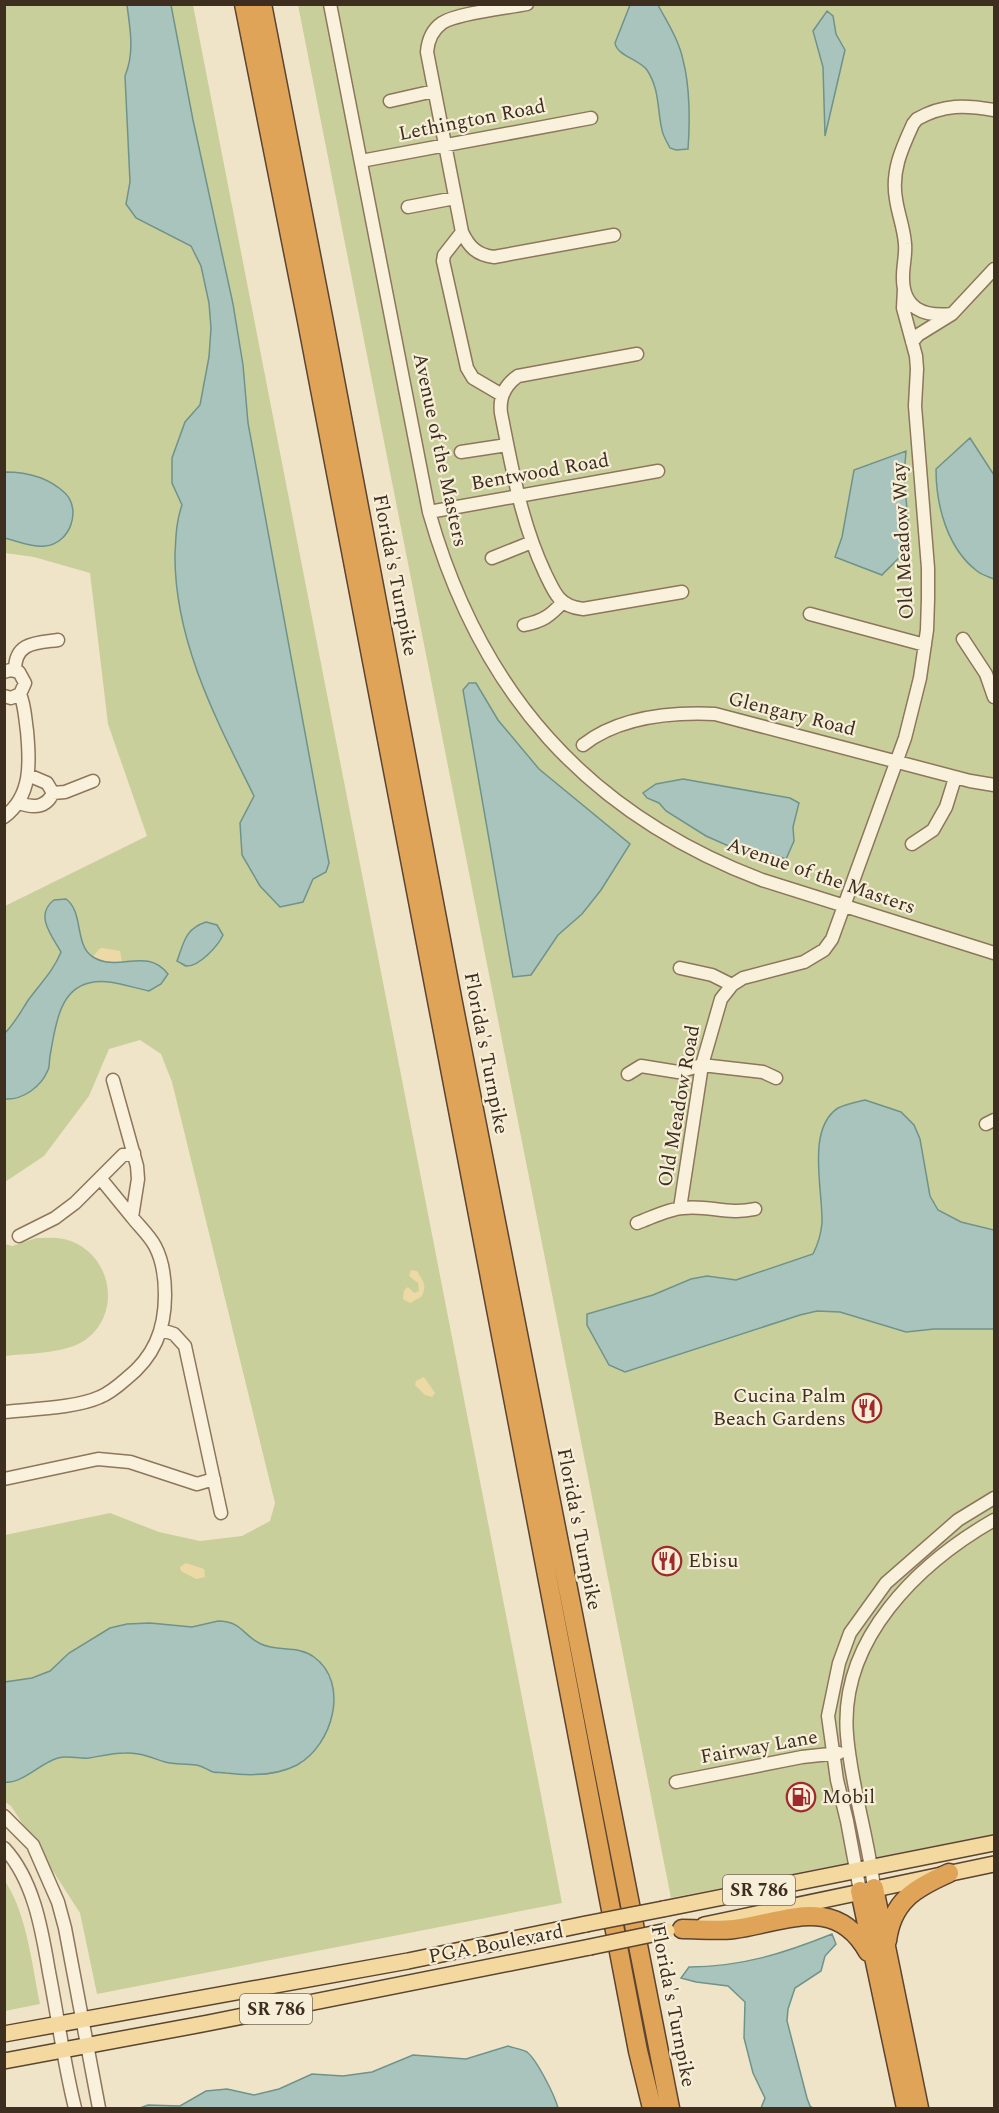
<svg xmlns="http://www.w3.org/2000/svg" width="999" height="2113" viewBox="0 0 999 2113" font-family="Spectral,serif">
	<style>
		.green { fill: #c9cf9b }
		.sand { fill: #ecd9a5 }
		.water { fill: #a9c4bc; stroke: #6f938a; stroke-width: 1.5 }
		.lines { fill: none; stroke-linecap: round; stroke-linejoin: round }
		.minor-casing { stroke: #8d765c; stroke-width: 15 }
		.major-casing { stroke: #5b4430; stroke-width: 18 }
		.highway-casing { stroke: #5b4430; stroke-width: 21 }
		.minor { stroke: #faf1dc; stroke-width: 12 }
		.major { stroke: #f3d9a0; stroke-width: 15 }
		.highway { stroke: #e0a458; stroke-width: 18 }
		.major-bridge-casing { stroke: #5b4430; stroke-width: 18; stroke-linecap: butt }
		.major-bridge { stroke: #f3d9a0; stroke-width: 15 }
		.labels { text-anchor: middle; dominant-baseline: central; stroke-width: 4.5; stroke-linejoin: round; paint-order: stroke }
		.shield { fill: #f7eed8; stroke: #756857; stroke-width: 1.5 }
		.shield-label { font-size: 18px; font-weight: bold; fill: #3d2e20 }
		.street-label { font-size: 20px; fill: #3d2e20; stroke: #f7eed8 }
		.poi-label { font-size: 20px; fill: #3d2e20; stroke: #f7eed8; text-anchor: start }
	</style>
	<rect width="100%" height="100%" fill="#f0e4c8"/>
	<path class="green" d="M5,5h188l369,1898 -465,91 -17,-81 -69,-107 -6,-4v-267l105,-22 49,19 41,9 42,-5 28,-15 5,-18 -103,-421 -11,-28 -21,-14 -31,9 -20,47 -45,60 -39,26v-276l142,-70 -39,-112 -18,-151 -56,-16 -29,-4z
		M298,5h696v1829l-323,64z
		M36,1238c8,0 19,-1 28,1 44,10 60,68 25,98 -18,17 -60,16 -84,19v-112l7,2z
		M5,1881c22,33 27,84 35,123l-35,7z"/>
	<path class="sand" d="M102,948l18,3 2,11 -21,-1 -8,-4 6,-8z
		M411,1270l6,1c6,10 11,15 4,26l-11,6 -7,-4 1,-9 4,-3 6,6 5,-2 -1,-8 -9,-7z
		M424,1377l11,16 -3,4 -7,-2 -10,-10 1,-4z
		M186,1563l18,6 1,8 -9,2 -15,-8 -1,-4z"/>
	<path class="water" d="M127,5h44l22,115 40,184 10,61 5,58 81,440 -3,9 -13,7 -10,23 -23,5 -20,-21 -18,-31 -2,-32 14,-27c-37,-75 -80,-155 -79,-242 1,-18 1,-32 7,-49l-10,-22v-25l13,-36 15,-17 9,-48 2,-29 -2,-25 -8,-37 -10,-20 -55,-28 -10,-14 4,-22 -5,-106c10,-24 5,-47 2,-71z
		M630,5h28c9,17 21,35 25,55 7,26 7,63 5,89l-12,1 -6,-2c-3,-6 -7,-12 -8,-18 -5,-21 -2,-40 -15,-60 -8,-11 -30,-14 -32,-27z
		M827,11l6,5 3,18 9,16 -20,86 -2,-69 -10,-36z
		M970,438l24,37v104c-5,-2 -12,-4 -17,-8 -30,-23 -41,-66 -41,-102z
		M906,451l-2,26 6,64c-5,14 -18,23 -28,34l-47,-18 7,-20 12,-67z
		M5,472c21,0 43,5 60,21 17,17 5,51 -20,53 -12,2 -28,-5 -40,-8z
		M469,683h7l22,37 41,49 91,75 -29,46 -19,24 -24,21 -27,40 -18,2 -50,-287z
		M683,779l107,19 9,5 -6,24 1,14 -8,18 -17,-6 -20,2 -43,-19 -40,-25 -7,-8 -12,-5 -4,-5 13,-9z
		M66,899c18,13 8,46 27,58 25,16 53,-11 75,17l-7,10 -12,7c-20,-4 -40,-13 -60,-8 -31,7 -34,47 -39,73 -1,4 0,10 -2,14 -7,17 -25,30 -43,29v-66c10,-10 16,-22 24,-34 11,-15 25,-29 32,-47 -9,-16 -27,-37 -7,-52z
		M206,922l11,3 6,10c-5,11 -24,32 -37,31 -2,-1 -7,-4 -9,-5 7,-19 8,-32 29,-39z
		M865,1100l36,12 13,13 6,14 10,57 8,14 23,12 33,8v99h-60l-28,3 -66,-20 -23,-1 -17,4 -175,57 -16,-7 -22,-40v-11l66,-19 38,-16 16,-3 29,4 77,-26c5,-10 8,-20 9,-31 1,-33 -16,-94 16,-115 8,-4 19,-6 27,-8z
		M218,1621c24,0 25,15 43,23 17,8 37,1 53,13 36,26 19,88 -17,108 -21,11 -47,11 -71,8 -4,-1 -9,0 -13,-1 -6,-2 -10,-6 -17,-7 -10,-2 -21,0 -31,-3 -13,-4 -25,-10 -40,-9 -12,0 -24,3 -36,5 -10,1 -21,-3 -31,0 -18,5 -36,26 -53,24v-100l27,-4 18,-7 19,-18 41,-25 17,-4 23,-1 42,4z
		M832,1934l4,10 -11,12 -4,15 -26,17 -7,21 -1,12 20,77 3,8 3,2h-52l4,-10 -12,-25 -9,-35 1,-36 -17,-16 -32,-4 -15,-4 8,-11c52,0 96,-14 143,-33z
		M508,2046c5,2 14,3 19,6 10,8 28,44 31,56h-418l8,-3 32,1 26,-15 21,-2 27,6 25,-6 33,-15 31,2 29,-4 41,-17 53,4z"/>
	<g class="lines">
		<g class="minor-casing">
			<path id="minor" d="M330,4l99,508c51,180 157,301 333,368l232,73
				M527,4c-20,4 -70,9 -85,19 -10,7 -14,17 -15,29l35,180c7,15 15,23 32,25l120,-22
				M390,101l44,-10
				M361,161l230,-43
				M408,207l47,-9
				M462,232l-18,23 -1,6 24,107 6,10 29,17
				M952,314c-28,3 -50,-5 -49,-38 0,-11 3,-21 2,-32 -1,-16 -7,-30 -9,-45 -5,-28 6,-51 17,-75l4,-5c27,-15 48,-14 77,-9
				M912,342l6,-7 34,-21 42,-45
				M637,354l-119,22c-13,9 -19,21 -17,37 11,55 20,109 44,160 4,8 8,18 14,25 6,7 15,10 24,11l99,-17
				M461,452l46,-7
				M429,512l229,-41
				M492,558l40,-16
				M810,614l115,31
				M524,625c19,-4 26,-9 39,-23
				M963,639l23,35 8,23
				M15,670c0,-28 21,-27 43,-30
				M4,672l6,-2 9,2 6,11 -5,11 -9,4 -7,-2
				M583,745c36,-28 87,-33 132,-31l255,67 24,4
				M53,793l12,-1 28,-11
				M19,803c14,5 27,5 34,-10l-6,-10 -19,-8
				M4,817c28,-21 26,-54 23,-86 -2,-13 -2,-25 -7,-37
				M912,844l21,-14 13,-23 9,-29
				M680,968l32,7 20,10
				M628,1074l13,-8 37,6 24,-7 61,7 13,6
				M986,1124l8,-4
				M101,1179l31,38
				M680,1208l22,-143 19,-66 11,-14 11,-7 61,-16 20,-12 8,-11 73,-201 15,-60 7,-48 1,-31v-31l-13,-162 2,-37 -1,-13 -13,-48 1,-19
				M637,1223c14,-5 31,-14 46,-15 27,-3 45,7 72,1
				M19,1236l36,-18 20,-15 48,-48 11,-2
				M162,1330l12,4 11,12 36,167
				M4,1412c28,-3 72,-4 96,-15 10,-4 18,-11 26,-18 28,-22 39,-49 39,-84 0,-17 -2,-34 -10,-49 -6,-11 -16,-20 -23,-29l6,-38 -1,-13 -24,-86
				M4,1479l94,-20 32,3 67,22 17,-5
				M676,1782l126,-25 37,-4
				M4,1816l29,29 25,57 7,26 34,180
				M4,1848c30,32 38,83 45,124 9,46 15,92 26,136
				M874,1888c-6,-52 -23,-102 -27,-153 -8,-96 72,-172 147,-215
				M860,1891l-13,-70 -10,-41 -9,-64 11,-53 11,-30 36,-50 72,-63 36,-22"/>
		</g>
		<g class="major-casing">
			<path id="major" d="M663,1909l331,-66
				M704,1925l290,-61
				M4,2034l404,-73 178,-37
				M4,2061l204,-38 382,-76"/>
		</g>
		<g class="highway-casing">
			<path id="highway" d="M244,4l63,317 331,1730 14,57
				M262,4l61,313 130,686 217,1105
				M874,1888l45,220
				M860,1891l46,217
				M682,1929c17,0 35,2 52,0 51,-7 102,-35 134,23
				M887,1941c5,-40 28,-53 62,-68"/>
		</g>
		<use href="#minor" class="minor"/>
		<use href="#major" class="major"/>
		<use href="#highway" class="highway"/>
		<g class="major-bridge-casing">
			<path id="major-bridge" d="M586,1924l77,-15
				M590,1947l77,-16"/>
		</g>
		<use href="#major-bridge" class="major-bridge"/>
	</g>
	<defs>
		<g id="restaurant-ring" transform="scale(1.5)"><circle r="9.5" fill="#f7eed8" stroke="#9e2a2b" stroke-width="1.5"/><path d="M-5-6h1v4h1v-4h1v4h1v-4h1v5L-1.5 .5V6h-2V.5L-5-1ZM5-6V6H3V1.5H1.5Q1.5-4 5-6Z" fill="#9e2a2b"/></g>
		<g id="fuel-ring" transform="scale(1.5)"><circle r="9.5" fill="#f7eed8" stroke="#9e2a2b" stroke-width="1.5"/><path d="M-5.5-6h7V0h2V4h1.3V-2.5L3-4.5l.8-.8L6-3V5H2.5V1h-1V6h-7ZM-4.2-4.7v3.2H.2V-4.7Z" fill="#9e2a2b"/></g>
	</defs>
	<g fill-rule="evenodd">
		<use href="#restaurant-ring" x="867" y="1408"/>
		<use href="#restaurant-ring" x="667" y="1561"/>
		<use href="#fuel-ring" x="801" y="1797"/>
	</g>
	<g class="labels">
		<g class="shield">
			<rect x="723" y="1875" width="72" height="30" rx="4.5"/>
			<rect x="240" y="1994" width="72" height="30" rx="4.5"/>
		</g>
		<g class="shield-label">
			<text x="759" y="1890">SR 786</text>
			<text x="276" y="2009">SR 786</text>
		</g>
		<g class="street-label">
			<text transform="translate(472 120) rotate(-11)">Lethington Road</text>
			<text transform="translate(440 450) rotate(78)">Avenue of the Masters</text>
			<text transform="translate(540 472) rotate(-10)">Bentwood Road</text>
			<text transform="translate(903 541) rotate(-93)">Old Meadow Way</text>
			<text transform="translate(395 575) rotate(79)">Florida's Turnpike</text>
			<text transform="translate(792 714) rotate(14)">Glengary Road</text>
			<text transform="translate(821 876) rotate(19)">Avenue of the Masters</text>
			<text transform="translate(486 1053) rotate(79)">Florida's Turnpike</text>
			<text transform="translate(679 1106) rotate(-80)">Old Meadow Road</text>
			<text transform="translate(579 1529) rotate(79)">Florida's Turnpike</text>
			<text transform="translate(759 1747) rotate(-10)">Fairway Lane</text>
			<text transform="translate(496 1944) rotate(-11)">PGA Boulevard</text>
			<text transform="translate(673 2006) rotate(79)">Florida's Turnpike</text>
		</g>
		<g class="poi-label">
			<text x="846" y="1396" text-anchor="end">Cucina Palm<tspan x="846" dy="23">Beach Gardens</tspan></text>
			<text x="688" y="1561">Ebisu</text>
			<text x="822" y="1797">Mobil</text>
		</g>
	</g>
	<rect width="999" height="2113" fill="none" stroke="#3d2e20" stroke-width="12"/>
</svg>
